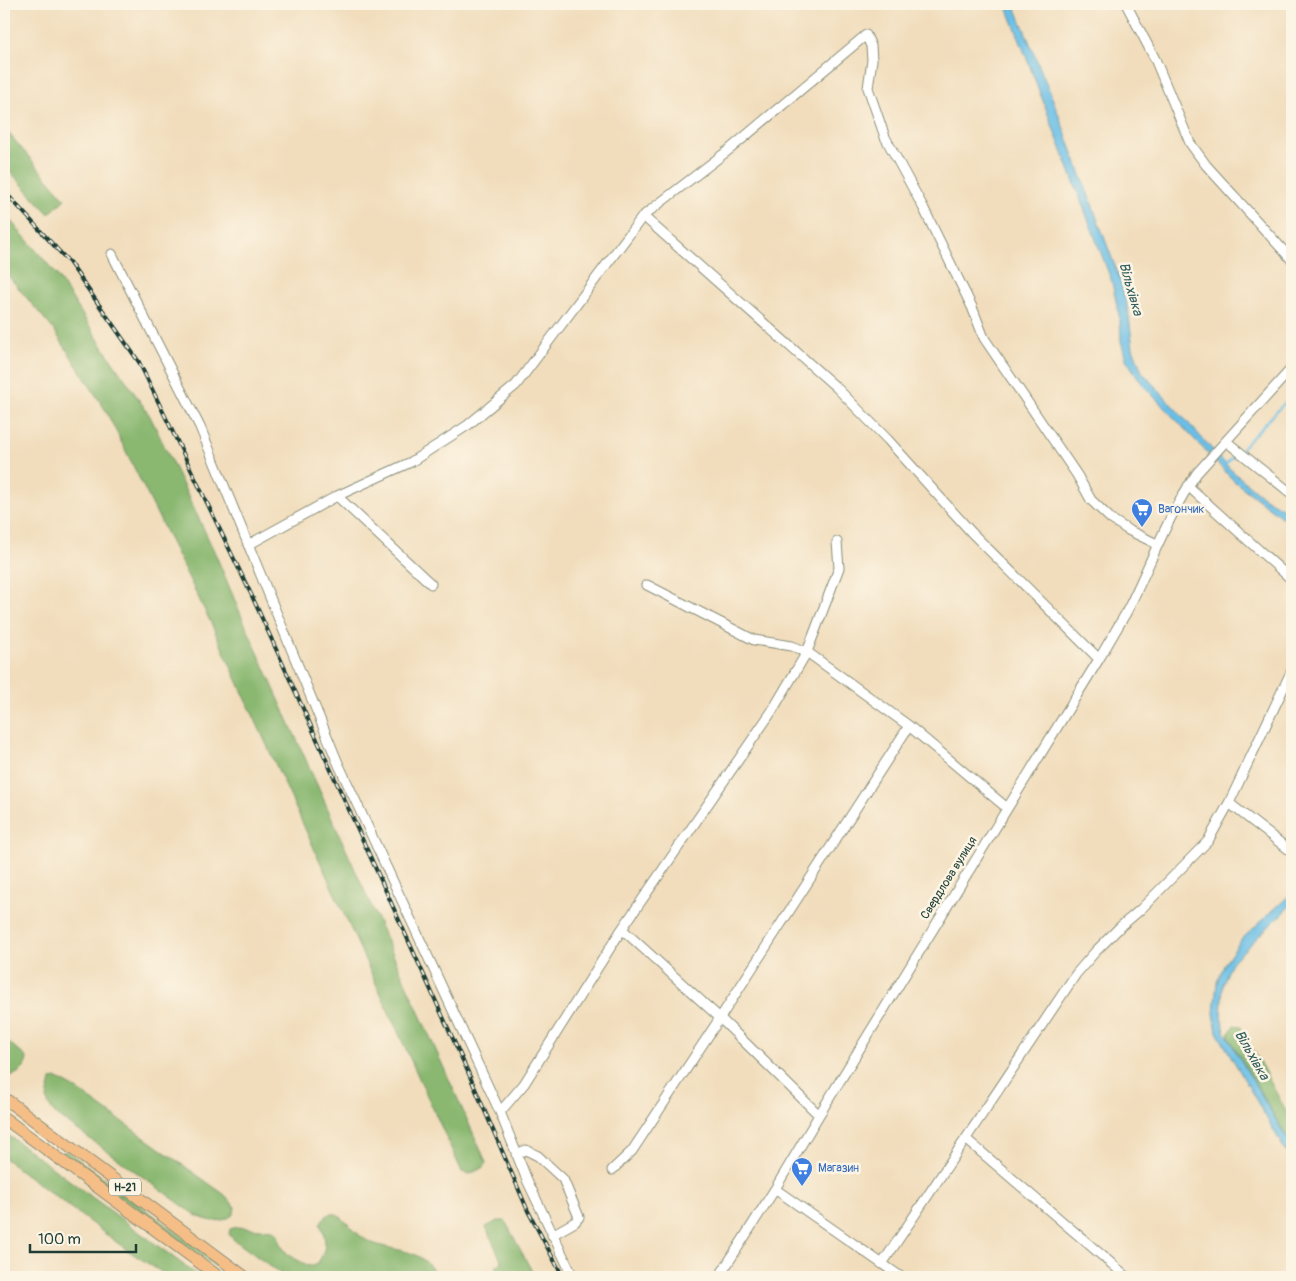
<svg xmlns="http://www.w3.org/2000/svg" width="1296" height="1281" viewBox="0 0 1296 1281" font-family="Pangolin,sans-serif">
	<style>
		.forest { fill: #8ab871; stroke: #547a52 }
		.water { fill: #6abfe6; stroke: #447e8d }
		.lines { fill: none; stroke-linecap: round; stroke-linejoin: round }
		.stream { stroke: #6abfe6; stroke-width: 2 }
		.minor-casing { stroke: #888d78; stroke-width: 11 }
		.major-casing { stroke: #888d78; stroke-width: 13 }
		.minor { stroke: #fff; stroke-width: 9 }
		.major { stroke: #f6be87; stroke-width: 11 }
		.rail-casing { stroke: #1f3d34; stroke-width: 4 }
		.rail { stroke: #fcf5e5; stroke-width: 2; stroke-dasharray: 5.5; stroke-linecap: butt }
		.labels { text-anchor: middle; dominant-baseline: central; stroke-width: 5; stroke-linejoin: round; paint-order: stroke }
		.shield { fill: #fcf5e5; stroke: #617469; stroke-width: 1 }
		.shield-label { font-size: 11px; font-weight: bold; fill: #1f3d34 }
		.shop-label { font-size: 12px; fill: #366cbe; stroke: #fcf5e5; text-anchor: start }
		.street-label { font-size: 12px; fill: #1f3d34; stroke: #fcf5e5 }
		.water-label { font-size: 14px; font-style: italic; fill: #325e60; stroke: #fcf5e5 }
	</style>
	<rect width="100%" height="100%" fill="#fcf5e5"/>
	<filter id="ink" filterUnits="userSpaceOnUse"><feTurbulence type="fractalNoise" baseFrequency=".02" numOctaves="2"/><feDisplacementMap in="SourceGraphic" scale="10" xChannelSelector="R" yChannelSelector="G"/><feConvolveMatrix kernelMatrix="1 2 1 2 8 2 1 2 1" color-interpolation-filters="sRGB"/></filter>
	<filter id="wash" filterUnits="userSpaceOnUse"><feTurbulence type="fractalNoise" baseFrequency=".0096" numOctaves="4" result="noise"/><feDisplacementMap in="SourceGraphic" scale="20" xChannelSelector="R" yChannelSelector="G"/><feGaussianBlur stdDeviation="1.12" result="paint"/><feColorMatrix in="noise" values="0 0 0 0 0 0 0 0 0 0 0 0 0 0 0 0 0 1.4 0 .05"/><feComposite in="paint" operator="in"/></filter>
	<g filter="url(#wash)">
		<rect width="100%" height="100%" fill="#f1ddbc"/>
		<path class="forest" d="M4,128l61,71 -16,15 -45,-49z
			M4,213l53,62 46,72 47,69 65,137 26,62 245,547 -2,5 -14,7 -8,-2 -251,-549 -105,-212 -52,-81 -50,-59z
			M1234,1025l6,1 52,96v25l-64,-111z
			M4,1038l23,20c-1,13 -9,16 -21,19l-2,-1z
			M56,1078l20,11 149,106 10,12 -1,7c-13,10 -23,8 -37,2l-143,-103c-11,-15 -6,-17 -3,-33z
			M4,1132l196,145h-31l-42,-27 -123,-92z
			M64,1151l4,1 169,125h-8l-165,-121 -2,-3z
			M329,1214h8c11,8 20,22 33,28 25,11 53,4 66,35h-151l-52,-38 -4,-5 1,-5 7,-2 36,3 5,4 2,10 8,11 21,11 8,-2c10,-14 10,-25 3,-40l3,-5z
			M498,1221h7l30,56h-35l-5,-10 7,-5 -16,-35z"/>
		<path class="water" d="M1006,4h8l41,101 64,172 9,32 5,39 9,24 88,97 33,28 24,14 5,5v9l-58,-44 -92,-97 -16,-25 -5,-18 -1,-21 -8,-38z
			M1292,893v11l-60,58 -9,21 -2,34 4,14 15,28 52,88v15l-75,-130 -3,-19 3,-31 8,-19 17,-24z"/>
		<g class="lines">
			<path class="stream" d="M1241,449l51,-54
				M1225,465l11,-11"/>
		</g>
	</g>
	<g filter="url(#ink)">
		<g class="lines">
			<g class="minor-casing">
				<path id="minor" d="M1126,4l29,55 35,84 16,22 86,95
					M643,216l194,172 51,52 84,93 127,126
					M112,254l88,173 138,336 162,349 27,68 46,97
					M1227,442l65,52
					M1188,486l104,94
					M337,496l94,88
					M248,545l89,-49 74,-34 57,-37 48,-40 127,-169 87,-67 136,-114 5,11 1,14 -4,28 17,49 38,70 49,100 12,31 93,137 14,25 20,19 17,11 29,14
					M647,585l107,55 38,6 15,6 102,74 98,82
					M1229,803l63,49
					M622,929l98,89 99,97
					M500,1112l24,-28 98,-155 150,-218 35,-59 32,-84 -2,-26
					M966,1139l161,138
					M516,1154l10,-4 12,6 25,23 16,38 -4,5 -23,13
					M612,1170l20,-19 88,-133 189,-292
					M775,1189l126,88
					M882,1264l194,-290 19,-22 25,-25 20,-17 68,-69 21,-38 63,-133
					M719,1277l56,-88 44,-74 280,-456c9,-15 18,-31 27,-46 24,-47 41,-97 71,-140l95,-105"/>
			</g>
			<g class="major-casing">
				<path id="major" d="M4,1098l241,179
					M4,1118l215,159"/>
			</g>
			<use href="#minor" class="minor"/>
			<use href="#major" class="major"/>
			<g class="rail-casing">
				<path id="rail" d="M4,191l65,71 70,100 112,232 217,478 60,139 35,66"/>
			</g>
			<use href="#rail" class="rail"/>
		</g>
	</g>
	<defs>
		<g id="supermarket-pin" transform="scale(1.125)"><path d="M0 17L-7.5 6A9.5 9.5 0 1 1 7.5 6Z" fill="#3f7fe0" stroke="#fcf5e5"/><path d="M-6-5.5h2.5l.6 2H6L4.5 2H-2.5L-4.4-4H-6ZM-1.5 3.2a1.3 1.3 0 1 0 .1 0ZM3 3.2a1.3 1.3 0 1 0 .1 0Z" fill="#fff"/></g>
	</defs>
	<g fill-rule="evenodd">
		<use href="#supermarket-pin" x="1142" y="509"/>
		<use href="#supermarket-pin" x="802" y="1168"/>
	</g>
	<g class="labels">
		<rect class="shield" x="109" y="1178.5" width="32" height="17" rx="4"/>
		<g class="shield-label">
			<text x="125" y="1187">Н-21</text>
		</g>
		<g class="shop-label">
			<text x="1158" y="509">Вагончик</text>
			<text x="818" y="1168">Mагазин</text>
		</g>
		<g class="street-label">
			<text transform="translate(949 878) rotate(-58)">Свердлова вулиця</text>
		</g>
		<g class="water-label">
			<text transform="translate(1131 289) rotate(74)">Вільхівка</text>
			<text transform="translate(1252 1055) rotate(60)">Вільхівка</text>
		</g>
	</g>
	<rect width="1296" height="1281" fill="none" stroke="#fcf5e5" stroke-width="20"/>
	<path d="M30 1244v8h106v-8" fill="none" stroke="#1f3d34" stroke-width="2.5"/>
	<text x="38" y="1244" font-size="15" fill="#1f3d34" stroke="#fcf5e5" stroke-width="4" paint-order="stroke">100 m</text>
</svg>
